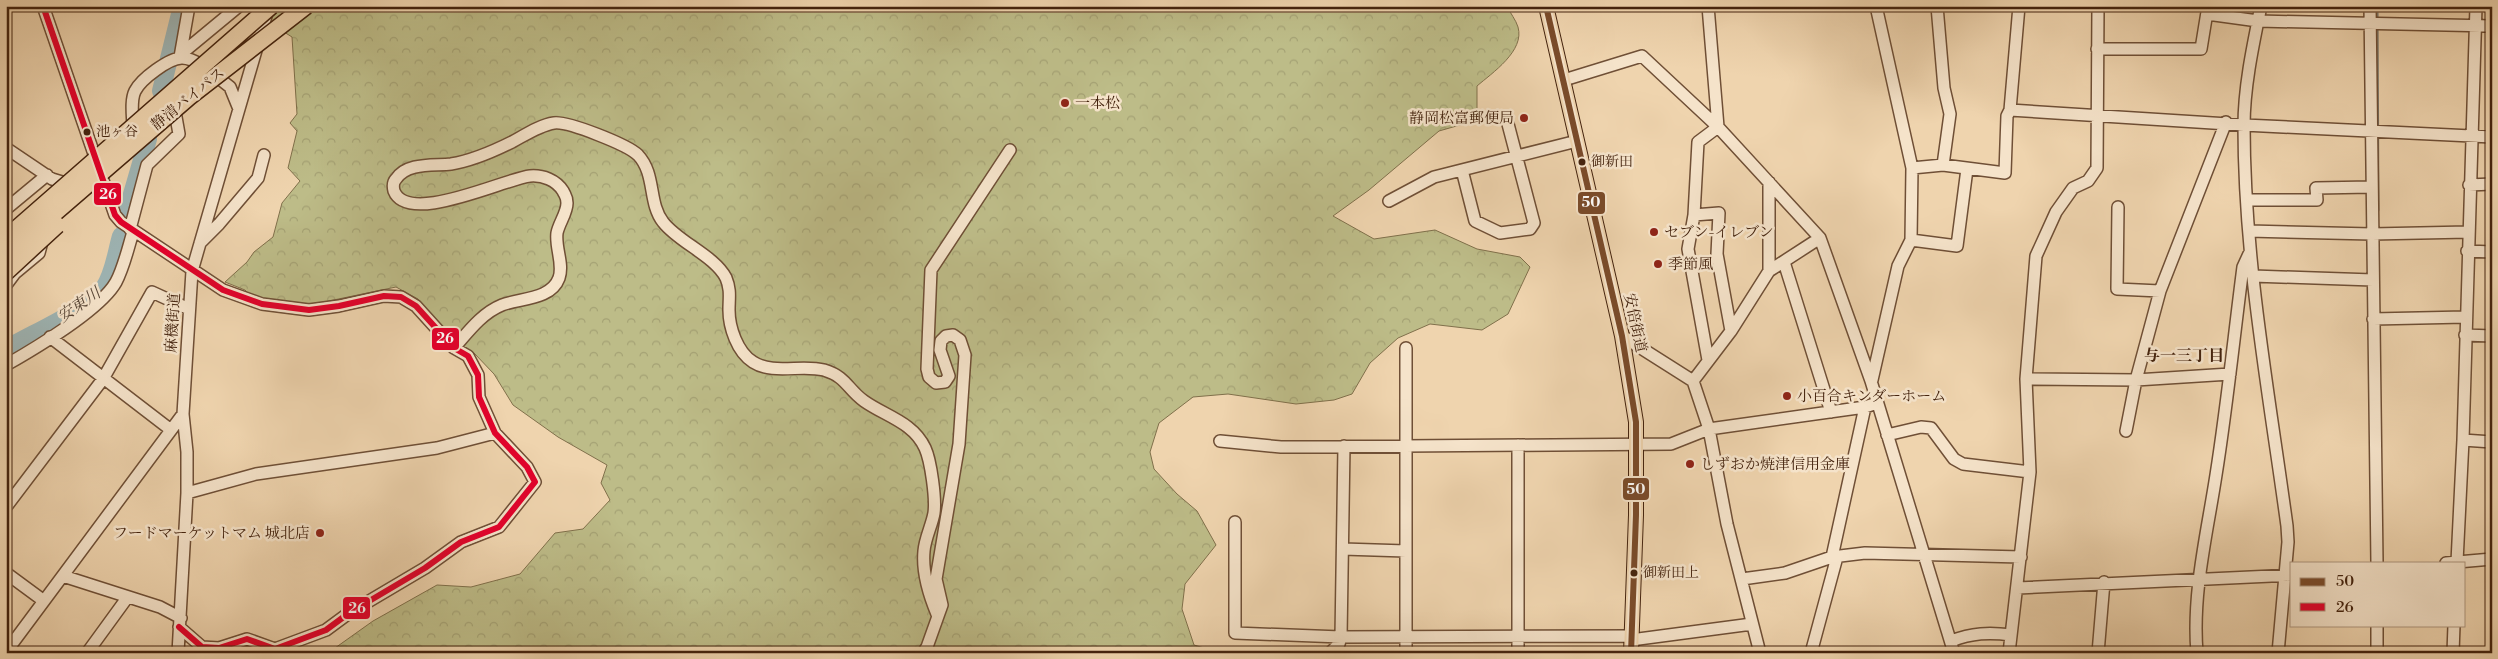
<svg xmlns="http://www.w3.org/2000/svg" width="2498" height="659" viewBox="0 0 2498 659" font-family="'Libre Bodoni','Noto Serif JP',serif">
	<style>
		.forest { fill: url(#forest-crowns); stroke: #80704b }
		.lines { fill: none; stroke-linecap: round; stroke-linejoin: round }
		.stream { stroke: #7a7b72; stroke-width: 3 }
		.river { stroke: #9eb5b5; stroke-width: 18 }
		.minor-casing { stroke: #6f4f36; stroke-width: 14 }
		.major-casing { stroke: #44230e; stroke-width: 16 }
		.highway-casing { stroke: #44230e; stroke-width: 19 }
		.minor { stroke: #f5e3ca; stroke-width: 11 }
		.major { stroke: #efd4ae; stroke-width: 14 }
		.highway { stroke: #efd4ae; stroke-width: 16 }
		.highway-bridge-casing { stroke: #44230e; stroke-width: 19; stroke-linecap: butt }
		.highway-bridge { stroke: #efd4ae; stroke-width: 16 }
		.bus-1-casing { stroke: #f5e3ca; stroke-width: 10 }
		.bus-2-casing { stroke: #f5e3ca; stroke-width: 10 }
		.bus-1 { stroke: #7a4b2a; stroke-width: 6 }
		.bus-2 { stroke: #e4002b; stroke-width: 6 }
		.poi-dot { fill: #8f2418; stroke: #f5e3ca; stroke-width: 2 }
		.bus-dot { fill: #44230e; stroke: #f5e3ca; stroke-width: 2 }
		.labels { text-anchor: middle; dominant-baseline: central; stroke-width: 5; stroke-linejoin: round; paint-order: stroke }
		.bus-label { font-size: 14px; fill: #44230e; stroke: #f5e3ca; text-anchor: start }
		.street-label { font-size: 15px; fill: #44230e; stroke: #f5e3ca }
		.poi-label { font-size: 15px; fill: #44230e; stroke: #f5e3ca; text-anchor: start }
		.water-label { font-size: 16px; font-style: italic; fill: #5a4838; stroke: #f5e3ca }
		.neighbourhood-label { font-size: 16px; font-weight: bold; fill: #44230e; stroke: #f5e3ca }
		.line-badge { stroke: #f5e3ca; stroke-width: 2 }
		.badge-label { font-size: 14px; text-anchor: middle; font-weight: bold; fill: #fff }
	</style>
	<defs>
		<pattern id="forest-crowns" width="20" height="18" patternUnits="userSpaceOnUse" patternTransform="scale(1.25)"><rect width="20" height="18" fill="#bdbc88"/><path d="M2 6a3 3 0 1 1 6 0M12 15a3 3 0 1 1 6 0" fill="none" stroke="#a4a174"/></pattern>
	</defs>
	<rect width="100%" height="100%" fill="#efd4ae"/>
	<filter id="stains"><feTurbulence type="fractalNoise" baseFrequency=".004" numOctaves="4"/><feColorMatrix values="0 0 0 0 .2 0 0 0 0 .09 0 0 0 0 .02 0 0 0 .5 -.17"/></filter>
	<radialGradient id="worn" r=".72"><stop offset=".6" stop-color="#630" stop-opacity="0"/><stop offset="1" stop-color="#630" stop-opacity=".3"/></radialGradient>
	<path class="forest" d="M266,6h1241c3,7 9,14 11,21 7,24 -26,46 -41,59v28l-10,9 -28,8 -70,59 -36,26 41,23 61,-9 42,19 43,8 10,10 -22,47 -26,16 -52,-6 -32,14 -28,25 -18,31 -18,6 -38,4 -68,-10 -35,3 -34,26 -9,29 4,17 23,25 20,17 19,34 -31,39 -3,25 12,36 27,8h-893l45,-32 64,-36 34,2 49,-13 35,-41 28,-4 27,-29 -9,-17 6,-18 -49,-28 -45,-32 -19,-31 -20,-21 -25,-16 -31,-38 -22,-12 -72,15 -35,5 -37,-10 -7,-7 -20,-8 22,-20 7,-10 19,-15 9,-34 18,-22 -12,-13 9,-37 -7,-8 7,-9 -5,-77 -35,-22z"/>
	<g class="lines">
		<path class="stream" d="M2377,6l1,204"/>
		<path class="river" d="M161,91l21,-85
			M128,208l20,-69
			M6,349c25,-15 83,-40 98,-61 10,-15 12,-35 17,-52"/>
		<g class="minor-casing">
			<path id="minor" d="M43,6l72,209 6,7 102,68 39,14 47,6 30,-4 45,-10 17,1 15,9 38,42 14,8 10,19 1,22 16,36 32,34 8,15 -36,45 -38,15 -36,26 -76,45 -23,17 -51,19 -28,-10 -28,9 -17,-1 -23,-20
				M1708,6l10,121
				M1937,6l7,82 6,26 -7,51
				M2261,6c-8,39 -17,81 -17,120 0,134 25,267 43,400l1,16 -10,111
				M2370,6l7,557
				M2207,14l51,7 234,5
				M2097,49h104l7,-43
				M181,54l58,-48
				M180,57l9,-51
				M211,72l19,15 9,22
				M1564,80l78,-24 76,71 102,111 51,143 83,272
				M2010,110l234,15 248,12
				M133,129c0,-11 -3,-28 2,-38 6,-12 34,-33 47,-33 7,0 13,3 19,7
				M6,148l46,31 20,6
				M1912,168l31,-3 62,8 2,-57 3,-6 9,-104
				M1462,170l13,51 25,12 30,-4 4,-6 -26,-99
				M2469,185l23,-1
				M2247,200h70l-1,-12 55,-1
				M1389,201l45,-24 143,-36
				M2118,207l-1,82 43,2
				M6,209l41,-34
				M1694,215l25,-2 -2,41 14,77
				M130,229l17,-64 32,-31 -3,-17
				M2249,231l123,3 96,-2
				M1911,240l46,6 10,-77
				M200,243l19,-19 39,-46 6,-23
				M2467,251l25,1
				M1784,262l47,150
				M1769,271v-89
				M2253,276l120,4
				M6,285l9,-12 24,-20 4,-15
				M2373,319l92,-2
				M2465,335l27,1
				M1622,336l71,45 16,48 18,95 33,129
				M50,337l121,93
				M454,348c14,-16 28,-35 48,-43 18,-7 49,-5 57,-27 5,-14 -4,-30 -2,-45 2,-10 10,-20 10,-30 0,-6 -1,-6 -4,-12 -7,-11 -20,-16 -33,-15 -26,3 -122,50 -136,15 -1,-4 -1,-9 2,-12 11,-17 38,-13 55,-15 20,-3 43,-13 61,-22 13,-7 28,-17 42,-19 14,-2 74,22 84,32 18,19 10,48 25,67 15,20 52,34 63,56 5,12 3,20 3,32 0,17 8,42 24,52 20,13 49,2 71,8 23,7 23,19 40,31 21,15 49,21 61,47 6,13 11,51 9,65 -2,12 -9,25 -10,38 -2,21 5,44 13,63
				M1708,360l-20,-111 6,-34 4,-73 20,-15
				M6,365c28,-16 95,-56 110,-83 8,-15 12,-34 17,-50
				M2026,379l110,1 94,-6
				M1872,380l26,-114 13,-26 1,-72 -36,-162
				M1693,381l38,-50 38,-60 51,-33
				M2126,431l10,-51 24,-89 66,-169
				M1887,435l34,-8 10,1 23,31 9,5 67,8
				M2463,440l29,2
				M1220,441l61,6 390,-3 38,-15 156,-22 12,-4
				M187,493l69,-19 181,-26 58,-15
				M6,507l97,-128 49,-87 37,17
				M1235,522v111l106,4 291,-1
				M1343,549l63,2
				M1832,557l33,-150
				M2457,562l6,-122 13,-434
				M2446,563l46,-4
				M6,573l38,28
				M63,576l97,31 21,11
				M1742,579l43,-6 47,-16 33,-4 156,4
				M2018,588l273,-13
				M1631,640l121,-16
				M1951,641c21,-8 38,-9 60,-6
				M6,652l177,-238
				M87,653l40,-55
				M178,653l9,-160v-41l-4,-38 9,-143 76,-262
				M923,653l4,-6 15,-42 -6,-26 23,-135 6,-89 -5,-15 -7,-5 -7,1 -5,5 -1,9 9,26 -4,6 -9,1 -7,-6 -2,-8 4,-99 79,-120
				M1330,653l9,-9 2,-7 3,-191
				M1406,653v-305
				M1518,653v-208
				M1811,653l26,-96
				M2009,653l21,-181 -4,-93 10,-123 20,-44 17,-24 15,-7 9,-13 1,-162
				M2098,653l6,-71
				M2197,653c-5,-60 10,-119 19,-178 11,-69 18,-139 27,-208l6,-13
				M2377,653v-28
				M2453,653l1,-28"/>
		</g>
		<g class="major-casing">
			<path id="major" d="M1546,6l76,330 14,86v93l-5,138"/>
		</g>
		<g class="highway-casing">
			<path id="highway" d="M223,50l16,-8 20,-2"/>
		</g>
		<use href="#minor" class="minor"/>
		<use href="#major" class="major"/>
		<use href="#highway" class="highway"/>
		<g class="highway-bridge-casing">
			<path id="highway-bridge" d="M6,238l265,-232
				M6,255l183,-158 117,-91
				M6,272l51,-47"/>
		</g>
		<use href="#highway-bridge" class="highway-bridge"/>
		<g class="bus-1-casing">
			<path id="bus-1" d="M1546,6l76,330 14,86v93l-5,138"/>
		</g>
		<g class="bus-2-casing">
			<path id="bus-2" d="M43,6l72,209 6,7 102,68 39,14 47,6 30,-4 45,-10 17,1 15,9 38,42 14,8 10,19 1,22 16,36 32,34 8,15 -36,45 -38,15 -36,26 -76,45 -23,17 -51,19 -28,-10 -28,9 -17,-1 -23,-20"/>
		</g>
		<use href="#bus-1" class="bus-1"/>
		<use href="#bus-2" class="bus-2"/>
	</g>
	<g class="poi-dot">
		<circle cx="1065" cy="103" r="5"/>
		<circle cx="1524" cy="118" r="5"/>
		<circle cx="1654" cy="232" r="5"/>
		<circle cx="1658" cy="264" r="5"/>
		<circle cx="1787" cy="396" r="5"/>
		<circle cx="1690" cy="464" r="5"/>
		<circle cx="320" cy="533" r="5"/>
	</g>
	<g class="bus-dot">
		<circle cx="87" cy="132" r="4.5"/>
		<circle cx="1582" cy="162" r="4.5"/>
		<circle cx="1634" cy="573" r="4.5"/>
	</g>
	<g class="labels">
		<g class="bus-label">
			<text x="96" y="132">池ヶ谷</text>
			<text x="1591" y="162">御新田</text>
			<text x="1643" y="573">御新田上</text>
		</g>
		<g class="street-label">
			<text transform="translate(188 99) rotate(-39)">静清バイパス</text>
			<text transform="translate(173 323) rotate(-86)">麻機街道</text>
			<text transform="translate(1635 323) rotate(78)">安倍街道</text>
		</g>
		<g class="poi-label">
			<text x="1075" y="103">一本松</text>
			<text x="1514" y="118" text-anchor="end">静岡松富郵便局</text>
			<text x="1664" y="232">セブン-イレブン</text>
			<text x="1668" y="264">季節風</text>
			<text x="1797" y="396">小百合キンダーホーム</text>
			<text x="1700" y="464">しずおか焼津信用金庫</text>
			<text x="310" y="533" text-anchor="end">フードマーケットマム 城北店</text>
		</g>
		<g class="water-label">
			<text transform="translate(79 305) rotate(-35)">安東川</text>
		</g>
		<g class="neighbourhood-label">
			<text x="2184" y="356">与一三丁目</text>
		</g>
	</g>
	<g class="line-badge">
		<rect x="93" y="182" width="29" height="24" rx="5" fill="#e4002b"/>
		<rect x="1577" y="191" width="29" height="24" rx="5" fill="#7a4b2a"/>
		<rect x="431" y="327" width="29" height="24" rx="5" fill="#e4002b"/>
		<rect x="1622" y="477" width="28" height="24" rx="5" fill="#7a4b2a"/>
		<rect x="342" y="596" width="29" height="24" rx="5" fill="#e4002b"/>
	</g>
	<g class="badge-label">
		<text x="108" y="199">26</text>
		<text x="1591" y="207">50</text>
		<text x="445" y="343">26</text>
		<text x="1636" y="494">50</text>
		<text x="357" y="613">26</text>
	</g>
	<rect width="2498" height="659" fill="none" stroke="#efd4ae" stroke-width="25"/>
	<rect x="8" y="8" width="2483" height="644" fill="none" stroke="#44230e" stroke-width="2.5"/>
	<rect x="12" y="12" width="2473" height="634" fill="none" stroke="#44230e"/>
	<rect x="2290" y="562" width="175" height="65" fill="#f5e3ca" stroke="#ae967f"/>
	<rect x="2300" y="578" width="25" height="8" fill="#7a4b2a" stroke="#ae967f"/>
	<text x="2336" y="586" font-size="15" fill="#44230e">50</text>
	<rect x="2300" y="603" width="25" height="8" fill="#e4002b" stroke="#ae967f"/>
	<text x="2336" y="612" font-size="15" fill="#44230e">26</text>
	<rect width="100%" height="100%" filter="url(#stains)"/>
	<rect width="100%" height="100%" fill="url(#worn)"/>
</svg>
